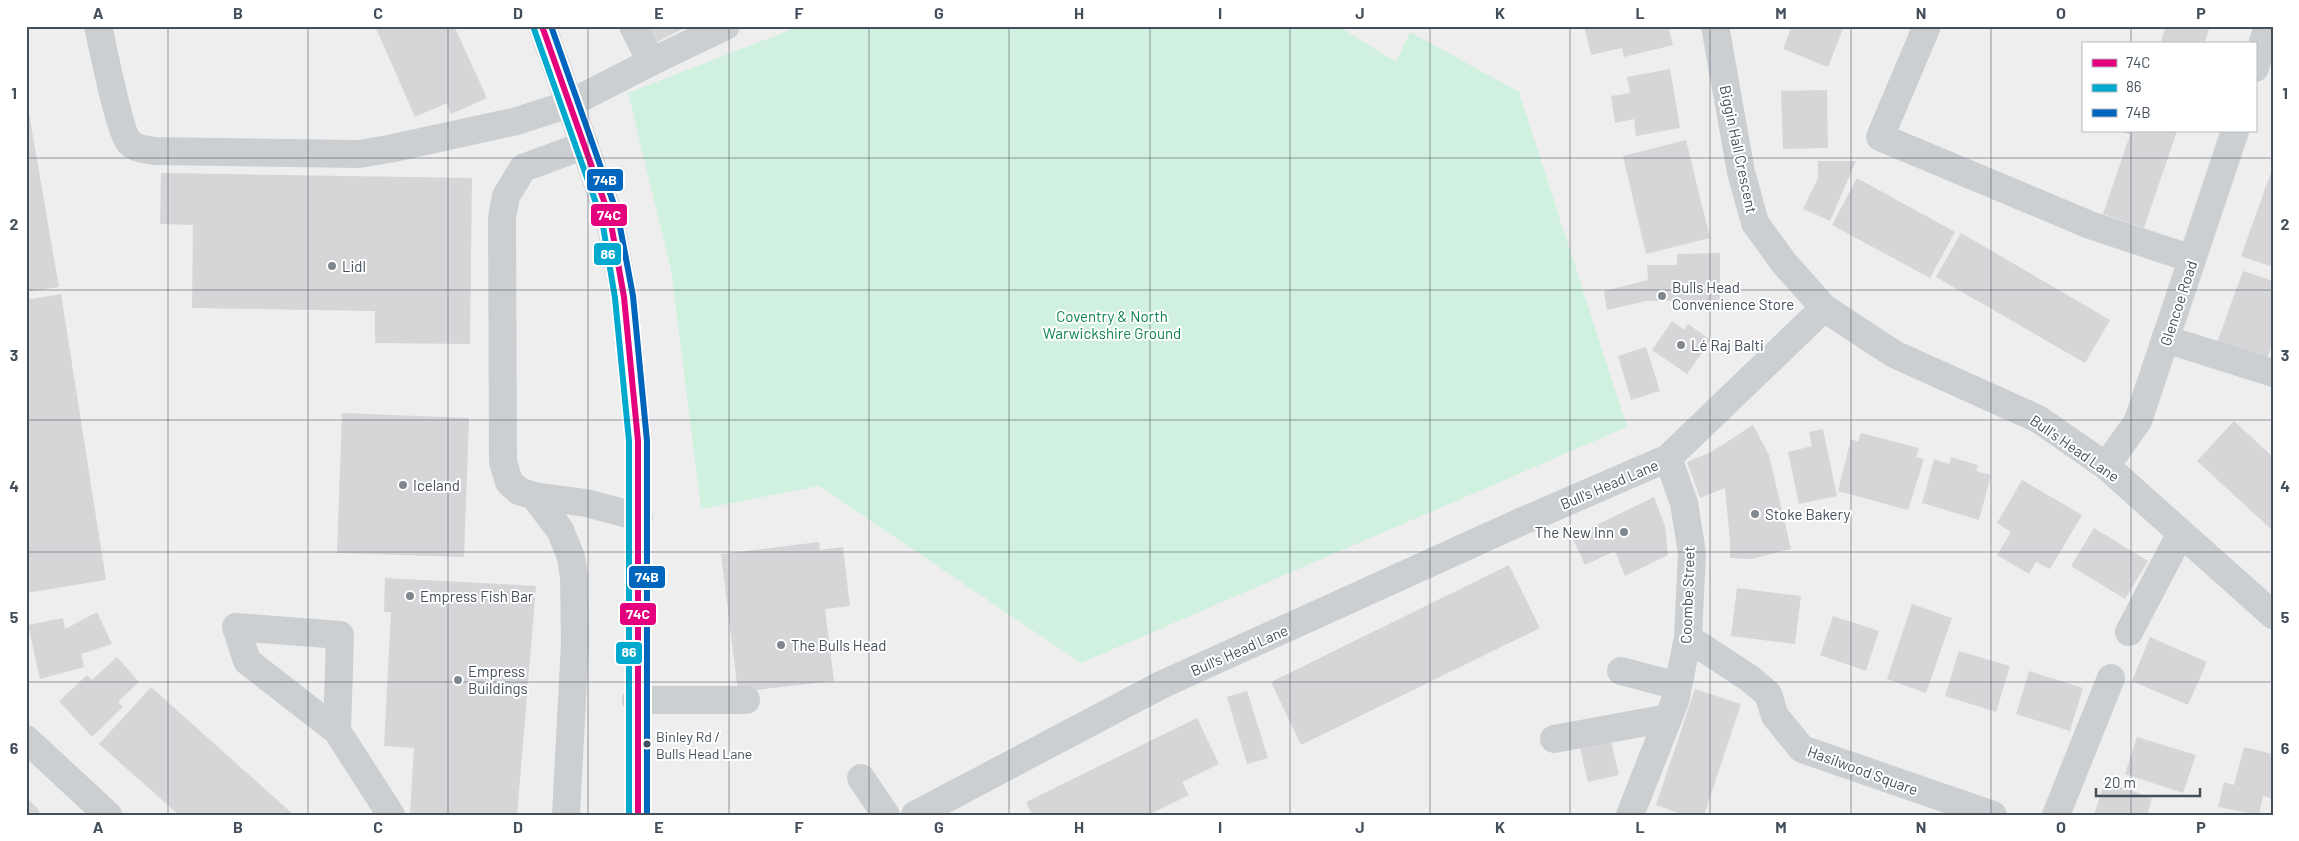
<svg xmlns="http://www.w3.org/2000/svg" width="2299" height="841" viewBox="0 0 2299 841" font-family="Barlow,sans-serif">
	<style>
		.green { fill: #d0f1df }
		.building { fill: #d6d6d9 }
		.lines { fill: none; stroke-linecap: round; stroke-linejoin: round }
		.minor { stroke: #cccfd2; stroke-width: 28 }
		.major { stroke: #c7cacf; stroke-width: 28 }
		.bus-1-casing { stroke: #fff; stroke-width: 10 }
		.bus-2-casing { stroke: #fff; stroke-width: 10 }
		.bus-3-casing { stroke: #fff; stroke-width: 10 }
		.bus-1 { stroke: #e5007d; stroke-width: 6 }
		.bus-2 { stroke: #00a9ce; stroke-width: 6 }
		.bus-3 { stroke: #0065bd; stroke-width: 6 }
		.grid { fill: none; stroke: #444f5c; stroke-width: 1; stroke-opacity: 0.55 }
		.poi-dot { fill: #80878f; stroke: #fff; stroke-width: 2 }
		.bus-dot { fill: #444f5c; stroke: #fff; stroke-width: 2 }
		.labels { text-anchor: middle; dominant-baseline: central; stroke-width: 4; stroke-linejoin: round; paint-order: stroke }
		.bus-label { font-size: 14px; fill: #444f5c; stroke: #fff; text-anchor: start }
		.street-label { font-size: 15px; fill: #444f5c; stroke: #fff }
		.poi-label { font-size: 15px; fill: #444f5c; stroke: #fff; text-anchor: start }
		.park-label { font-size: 15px; fill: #0e8453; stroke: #fff }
		.line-badge { stroke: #fff; stroke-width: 2 }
		.badge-label { font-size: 14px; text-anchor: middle; font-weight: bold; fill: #fff }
		.neatline { fill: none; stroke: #444f5c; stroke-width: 2 }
		.grid-label { font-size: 16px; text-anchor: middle; font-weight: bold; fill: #444f5c }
	</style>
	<rect width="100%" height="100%" fill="#efeeee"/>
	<path class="green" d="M789,26h549l58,36 14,-30 109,60 108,335 -546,236 -262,-177 -118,23 -30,-239 -43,-177 162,-63z"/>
	<path class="building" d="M375,26h79l33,72 -36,16 -4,-11 -32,14z
		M618,26h70l-56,29z
		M1584,26h84l5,19 -49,12 -2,-9 -31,7z
		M1792,26h52l-16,41 -45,-18z
		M2166,26h44l-6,18h-44z
		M1670,69l10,59 -44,8 -2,-17 -19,4 -4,-27 19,-3 -3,-16z
		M1827,90l1,58 -45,1 -2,-58z
		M26,96l33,191 -33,5z
		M2121,131h56l-33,97 -41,-14 27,-79z
		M1686,140l24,98 -64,16 -23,-98z
		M1818,161h38l-26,60 -27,-12 15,-31z
		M2273,167v100l-32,-11z
		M161,173l311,5 -2,166 -95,-1v-32l-183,-3 1,-83 -33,-1z
		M1857,178l98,54 -25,46 -98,-53z
		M1961,233l149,87 -25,43 -149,-86z
		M1720,253v57h-45v-9h-29l-39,9 -3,-19 44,-11 -1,-15h30v-11z
		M2243,271l30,10v62l-7,19 -50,-17z
		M61,294l45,286 -80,13v-293z
		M1672,321l12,9 4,-6 23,16 -24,34 -35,-24z
		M1646,347l14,44 -29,9 -13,-44z
		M342,413l127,5 -5,139 -127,-4z
		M2234,421l39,36v74l-76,-70z
		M1753,425l16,30 22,94 -40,10 -21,-1v-18l-5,-52 -25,10 -13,-36 24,-10z
		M1823,429l14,67 -38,8 -11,-52 24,-6 -3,-14z
		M1861,433l58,15 -3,9 8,2 -16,51 -70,-19 13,-52 7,3z
		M1951,457l27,8 -2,6 15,4 -12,45 -57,-17 12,-44 15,5z
		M2022,480l60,35 -32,54 -14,-7 -7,12 -32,-19 14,-23 -14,-9z
		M1654,497l11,29 3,29 -43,21 -10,-25 -30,14 -13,-28z
		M2094,528l54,33 -23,38 -54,-33z
		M819,542l1,8 23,-3 7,59 -25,3 9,72 -96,11 -17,-138z
		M1509,565l31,63 -239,117 -30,-63z
		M385,578l151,8 -19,229 -107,-2 4,-65 -30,-2 7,-134h-7z
		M1737,588l64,8 -6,48 -64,-8z
		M1912,604l40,14 -26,75 -39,-14z
		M97,612l15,32 -31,10 3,13 -44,12 -12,-54 35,-7 2,11z
		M1833,616l46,15 -13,40 -46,-16z
		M2150,637l57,25 -19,43 -56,-24z
		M1959,651l51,15 -14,46 -51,-16z
		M117,657l22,25 -21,20 5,5 -31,30 -33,-36 28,-26 5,5z
		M2029,671l54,17 -13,43 -54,-17z
		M151,687l124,111 19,17h-115l-27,-24 -53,-47z
		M1695,689l46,15 -37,111h-20l-28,-10z
		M1247,691l21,67 -21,6 -20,-67z
		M1197,718l22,46 -37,18 7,13 -41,20h-116l-6,-13z
		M1610,737l9,38 -31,7 -9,-38z
		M2137,737l59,18 -13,38 -58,-19z
		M2244,747l29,7v45l-10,-3 -4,19 -41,-8 6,-25 10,3z
		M2105,781l47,17 -5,17h-53z
		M26,797l14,14 -4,4h-10z"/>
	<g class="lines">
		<path class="minor" d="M98,26c4,18 22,107 31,116 6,7 16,7 25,9l205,3 30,-5 128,-28 52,-17 82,-42 -18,-36
			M1715,26l26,146 14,51 29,40 40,45 70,46 144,65 68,47 167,149
			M1927,26l-47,111 210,88 102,34
			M651,62l75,-36
			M2255,68l13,-42
			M585,145l-62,23 -17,28 -4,22 1,244 6,20 10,9 15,5 52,7 53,14
			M2165,339l108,34
			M2106,466l32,-45 97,-290
			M534,496l26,34 11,27 3,21 1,65 -9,172
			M2129,632l52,-99
			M1688,638l61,40 19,16 7,22 27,33 191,66
			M1621,671l57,15
			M636,700h110
			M337,731l3,-96 -104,-8 11,34 90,70 54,84
			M26,739l82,76
			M1554,739l114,-21
			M861,778l25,37
			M915,815l246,-130 357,-162 150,-65 156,-150
			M1630,815l45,-114 13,-63 4,-85 -8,-50 -16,-45
			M2056,815l55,-137"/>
		<path class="major" d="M542,26l68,192 14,79 14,144v374"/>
		<g class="bus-1-casing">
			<path id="bus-1" d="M542,26l68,192 14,79 14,144v374"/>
		</g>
		<g class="bus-2-casing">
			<path id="bus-2" d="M534,29l68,191 13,78 14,143v374"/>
		</g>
		<g class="bus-3-casing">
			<path id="bus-3" d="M551,26l67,190 15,80 14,145v374"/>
		</g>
		<use href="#bus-1" class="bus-1"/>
		<use href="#bus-2" class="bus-2"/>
		<use href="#bus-3" class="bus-3"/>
	</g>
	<path class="grid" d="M168,26v789M308,26v789M448,26v789M588,26v789M729,26v789M869,26v789M1009,26v789M1150,26v789M1290,26v789M1430,26v789M1570,26v789M1710,26v789M1851,26v789M1991,26v789M2131,26v18M2131,131v684M26,158h2247M26,290h2247M26,420h2247M26,552h2247M26,682h2247"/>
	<g class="poi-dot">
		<circle cx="332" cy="266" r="5"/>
		<circle cx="1662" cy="296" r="5"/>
		<circle cx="1681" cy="345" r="5"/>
		<circle cx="403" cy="485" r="5"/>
		<circle cx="1755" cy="514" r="5"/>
		<circle cx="1624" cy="532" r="5"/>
		<circle cx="410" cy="596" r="5"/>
		<circle cx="781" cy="645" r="5"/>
		<circle cx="458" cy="680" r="5"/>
	</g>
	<circle class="bus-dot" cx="647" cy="744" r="4.5"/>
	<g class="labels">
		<g class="bus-label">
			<text x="656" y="736">Binley Rd /<tspan x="656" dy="17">Bulls Head Lane</tspan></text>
		</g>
		<g class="street-label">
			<text transform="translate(1739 149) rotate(78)">Biggin Hall Crescent</text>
			<text transform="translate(2178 303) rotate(-72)">Glencoe Road</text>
			<text transform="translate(2075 448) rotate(35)">Bull's Head Lane</text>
			<text transform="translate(1609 484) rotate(-23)">Bull's Head Lane</text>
			<text transform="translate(1687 595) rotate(-88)">Coombe Street</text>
			<text transform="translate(1239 650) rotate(-24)">Bull's Head Lane</text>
			<text transform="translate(1863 770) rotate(20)">Hasilwood Square</text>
		</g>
		<g class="poi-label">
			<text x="342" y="266">Lidl</text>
			<text x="1672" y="287">Bulls Head<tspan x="1672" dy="17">Convenience Store</tspan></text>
			<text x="1691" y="345">Lé Raj Balti</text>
			<text x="413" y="485">Iceland</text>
			<text x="1765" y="514">Stoke Bakery</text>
			<text x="1614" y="532" text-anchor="end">The New Inn</text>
			<text x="420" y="596">Empress Fish Bar</text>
			<text x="791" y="645">The Bulls Head</text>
			<text x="468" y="671">Empress<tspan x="468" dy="17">Buildings</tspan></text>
		</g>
		<g class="park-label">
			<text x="1112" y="316">Coventry &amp; North<tspan x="1112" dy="17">Warwickshire Ground</tspan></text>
		</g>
	</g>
	<g class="line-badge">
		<rect x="586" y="168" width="38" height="24" rx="5" fill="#0065bd"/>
		<rect x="590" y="203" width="38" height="24" rx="5" fill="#e5007d"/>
		<rect x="593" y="242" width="29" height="24" rx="5" fill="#00a9ce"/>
		<rect x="628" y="565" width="38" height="24" rx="5" fill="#0065bd"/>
		<rect x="619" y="602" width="38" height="24" rx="5" fill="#e5007d"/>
		<rect x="615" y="641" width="28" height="24" rx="5" fill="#00a9ce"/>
	</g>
	<g class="badge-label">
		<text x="605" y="185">74B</text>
		<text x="609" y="220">74C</text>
		<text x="608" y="259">86</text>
		<text x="647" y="582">74B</text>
		<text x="638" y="619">74C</text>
		<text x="629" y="657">86</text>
	</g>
	<rect width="2299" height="841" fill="none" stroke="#ffffff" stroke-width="55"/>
	<rect x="2082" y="42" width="175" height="90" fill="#ffffff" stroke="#b4b9be"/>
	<rect x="2092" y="59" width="25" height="8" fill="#e5007d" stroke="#b4b9be"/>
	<text x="2126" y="68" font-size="15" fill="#444f5c">74C</text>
	<rect x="2092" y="84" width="25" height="8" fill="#00a9ce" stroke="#b4b9be"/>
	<text x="2126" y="92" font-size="15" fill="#444f5c">86</text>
	<rect x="2092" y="109" width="25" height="8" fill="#0065bd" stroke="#b4b9be"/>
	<text x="2126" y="118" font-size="15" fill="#444f5c">74B</text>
	<path d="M2096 788v8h104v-8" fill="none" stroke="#444f5c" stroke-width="2.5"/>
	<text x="2104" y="788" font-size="15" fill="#444f5c" stroke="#ffffff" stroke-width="4" paint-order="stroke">20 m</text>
	<rect x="28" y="28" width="2244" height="786" class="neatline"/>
	<g class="grid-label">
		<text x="98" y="19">A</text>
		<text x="238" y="19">B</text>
		<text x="378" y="19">C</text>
		<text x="518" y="19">D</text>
		<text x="659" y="19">E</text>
		<text x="799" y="19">F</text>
		<text x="939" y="19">G</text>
		<text x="1079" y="19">H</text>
		<text x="1220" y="19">I</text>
		<text x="1360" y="19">J</text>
		<text x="1500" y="19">K</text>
		<text x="1640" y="19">L</text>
		<text x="1781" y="19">M</text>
		<text x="1921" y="19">N</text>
		<text x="2061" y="19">O</text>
		<text x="2201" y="19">P</text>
		<text x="14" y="99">1</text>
		<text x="2285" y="99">1</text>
		<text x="14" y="230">2</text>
		<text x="2285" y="230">2</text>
		<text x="14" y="361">3</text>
		<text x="2285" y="361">3</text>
		<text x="14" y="492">4</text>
		<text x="2285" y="492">4</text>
		<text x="14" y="623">5</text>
		<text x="2285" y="623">5</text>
		<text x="14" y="754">6</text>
		<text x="2285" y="754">6</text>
		<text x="98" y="833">A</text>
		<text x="238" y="833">B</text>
		<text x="378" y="833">C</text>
		<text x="518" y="833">D</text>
		<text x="659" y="833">E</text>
		<text x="799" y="833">F</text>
		<text x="939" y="833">G</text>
		<text x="1079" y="833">H</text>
		<text x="1220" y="833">I</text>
		<text x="1360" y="833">J</text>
		<text x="1500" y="833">K</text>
		<text x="1640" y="833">L</text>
		<text x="1781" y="833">M</text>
		<text x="1921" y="833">N</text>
		<text x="2061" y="833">O</text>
		<text x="2201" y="833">P</text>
	</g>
</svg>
